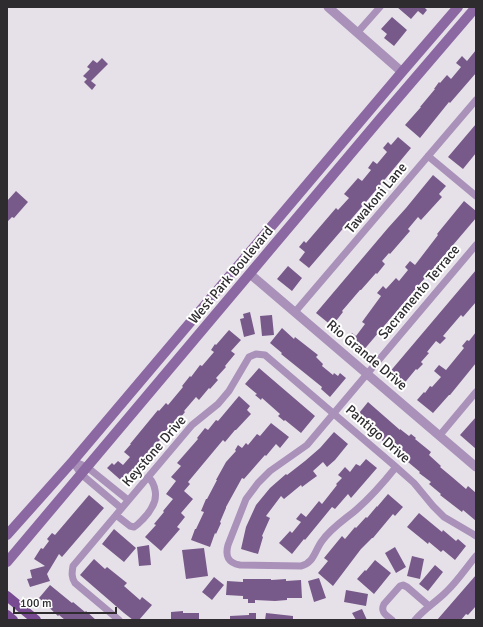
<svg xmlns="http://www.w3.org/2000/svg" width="483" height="627" viewBox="0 0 483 627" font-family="Signika,sans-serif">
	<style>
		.building { fill: #785a8a }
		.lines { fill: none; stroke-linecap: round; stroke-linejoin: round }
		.minor { stroke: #a991b9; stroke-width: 7 }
		.tertiary { stroke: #a991b9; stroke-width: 9 }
		.secondary { stroke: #8c68a2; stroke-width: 10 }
		.primary { stroke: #774a91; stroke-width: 10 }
		.labels { text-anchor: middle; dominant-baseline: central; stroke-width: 4; stroke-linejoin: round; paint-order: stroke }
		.street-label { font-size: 14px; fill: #2e2c2f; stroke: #fff }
	</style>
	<rect width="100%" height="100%" fill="#e6e1e9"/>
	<path class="building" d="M397,7h27l3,3 -4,5 -5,-4 -7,8z
		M392,17l15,13 -13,16 -10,-8 3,-4 -6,-5z
		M476,50v23l-26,30 -1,-1 -29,36 -15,-13 16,-18h-1l15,-18h-1l5,-7 1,1 7,-8 4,4 10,-12 -5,-4 6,-7 5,5z
		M102,58l6,6 -17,17 5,4 -4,5 -8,-8 3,-3 -4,-3 7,-7 -3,-2 6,-7 4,3z
		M476,124v29l-13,16 -15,-12z
		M398,137l13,11 -45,54 -57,66 -10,-8 6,-8 -6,-5 5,-6 2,2 30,-35 2,2 11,-12 -5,-4 14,-16 4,3 9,-11 -3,-2 5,-7 4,3 10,-12 -4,-4 5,-6 3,3z
		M433,175l13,11 -7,8 3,3 -21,23 -3,-3 -10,12 2,2 -20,23 -1,-1 -7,8 3,3 -8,10 -1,-1 -15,17h-1l-18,21 1,1 -11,14 -16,-13 72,-85 18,-20z
		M16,191l12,11 -14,16 -2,-1 -5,5v-21z
		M464,201l12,10v7l-114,134 -15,-13 5,-6 4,3 9,-12 -3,-2 19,-26 -4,-3 6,-7 3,3 10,-11 3,3 9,-11 -3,-3 5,-6 5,4 23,-30 -1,-1z
		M288,266l14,12 -10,13 -15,-12z
		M476,270v32l-13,15 -2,-2 -18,21 3,2 -6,6 -4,-3 -9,11 2,1 -8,9 2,2 -6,6 -1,-1 -14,17 -14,-12z
		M250,312l5,22 -11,3 -4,-18 4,-1 -1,-4z
		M272,315l2,20 -12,1 -2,-20z
		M282,328l12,11 1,-2 23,18 -2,2 7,7 -1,2 11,9 1,-2 4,3 2,-3 6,5 -16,19 -9,-8 1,-2 -41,-33 1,-1 -12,-10z
		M229,330l12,10 -10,11 4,3 -10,12 1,1 -10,11 2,2 -8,9 -1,-1 -10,12 -3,-3 -12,14 1,1 -8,10 -1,-1 -22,26v1l-30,35 -17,-15 5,-5 2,2 4,-4 5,4 7,-8 -6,-5 7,-8h-1l28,-34 1,1 7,-8 2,2 15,-18 -1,-1 8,-10 1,1 9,-12 2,1 12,-14 -3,-2 4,-6 1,1z
		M476,332v31l-26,32h-1l-16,18 -16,-13 7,-8 1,1 5,-7 2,1 9,-10 -7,-6 5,-6 7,5 18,-22 -2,-2 5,-6 2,1z
		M259,368l56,48 -14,17 -16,-13 -1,1 -6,-5 2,-2 -18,-16 -1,2 -6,-5 2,-1 -12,-10z
		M239,396l11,10 -3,4 4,4 -15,16h-1l-10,12 -2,-2 -35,42 2,2 -6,7 9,8 -12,14 4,4 -8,10 3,2 -19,22 -16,-14 11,-12 -2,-1 10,-12 -1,-1 10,-12 -7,-5 10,-13 -5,-4 10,-11 -4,-3 21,-24 -1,-1 8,-10 3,2 8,-10 2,1z
		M368,402l32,28v-1l9,7 2,-2 5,4 -1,1 16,13 -2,3 12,11 -1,1 12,10 14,12 2,-3 8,7v28l-13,-11 -1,2 -22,-17 1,-1 -12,-10 2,-2 -12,-9 1,-1 -65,-54z
		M476,417v32l-16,-14z
		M271,423l18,14 -9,11 -4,-4 -10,12 -1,-1 -21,24 -2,-1 -16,29v1l-6,14 1,1 -5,11 -1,-1 -5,14 -19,-7 4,-11h1l8,-17 -3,-1 5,-12h1l10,-19h-1l10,-18 10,-11 -1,-1 3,-5 4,3 4,-5 2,2 9,-11 3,2z
		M334,432l14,12 -13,16 -8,7 -4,-5 -10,9 4,5 -7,5 -8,6 -1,-2 -17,14 -3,-3 -15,20 4,2 -8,18 1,1 -5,17 -17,-5 5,-22 10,-22 14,-17 16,-14 1,1 18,-14 15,-13z
		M366,459l11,9 -26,30 -3,-4 -13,15 -3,-2 -27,33 -1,-1 -12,15 -13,-11 11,-12 2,2 9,-11 -5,-3 5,-6 5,4 13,-16 3,3 15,-19 -1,-1 6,-6 -4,-3 7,-8 5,5 6,-8 4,2z
		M388,494l15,13 -8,9 -2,-2 -20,24h-1l-11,11 -28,37 -15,-13 10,-12 -4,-3 18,-22 3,3 10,-12 1,1 10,-11 1,1 10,-12v1z
		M89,495l15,13 -42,49 -3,-3 -12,20 3,7 -20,6 -3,-8 5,-1 -2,-8 15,-4 -11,-7 7,-11 2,1 6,-8 -2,-2 5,-6 3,2z
		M419,513l23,19 1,-2 13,11 2,-2 8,7 -11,14 -12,-10 -2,2 -12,-10 -1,2 -21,-17z
		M114,529l22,19 -12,14 -22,-18z
		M149,545l2,20 -12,1 -2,-19z
		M395,547l11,20 -10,6 -11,-20z
		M204,548l4,28 -22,3 -4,-29z
		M412,556l12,3 -4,20 -13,-3z
		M94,559l11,10 2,-2 20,16 -3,3 16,14 2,-3 10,8 -13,15h-6l-9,-7 -44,-38z
		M375,560l16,13 -17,21 -17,-15 8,-9 1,1z
		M435,565l8,7 -15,19 -9,-7z
		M476,575v31l-8,9 -2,-1 -5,6h-24z
		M214,577l10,8 -12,15 -10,-8z
		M319,578l7,20 -12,4 -6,-21z
		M243,579h28v1l15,-1v2l15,-1 1,18h-15v2l-12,1 -20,-1v3h-7v-4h-5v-3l-17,-1 1,-14 16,1z
		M50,585l22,18 1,-1 12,10 1,-1 10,9h-31l-6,-5 -1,1 -19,-18z
		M346,590l22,4 -2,12 -22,-4z
		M362,609l5,11h-11l-4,-7z
		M183,611v2h16v7h-28v-8z
		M249,613h7v7h-26v-4l19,-1z
		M266,613l27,3v4h-28z"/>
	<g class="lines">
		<path class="minor" d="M357,33l23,-26
			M428,156l48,40
			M295,312l181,-212
			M440,435l36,-43
			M73,461l14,6 41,33
			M73,462l8,12 40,34
			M396,467c-12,15 -25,30 -40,43 -12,10 -25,18 -34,31 -7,9 -8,22 -21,25l-61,-1c-12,-2 -15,-9 -12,-20l18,-46 12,-16 12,-12 37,-26 169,-200
			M116,515l14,11 4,1c5,-3 7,-6 10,-9 3,-3 6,-7 8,-11 6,-9 4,-23 -4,-30
			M119,620l-44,-37c-4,-6 -3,-11 -2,-17l119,-141 26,-21 11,-13 20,-34 7,-3 9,1 131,112 18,16 19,23 11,11 29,17 3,2
			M392,620c-6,-5 -12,-8 -8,-16l16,-18 3,-1 4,2 22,19
			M415,620c9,-11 21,-18 31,-28 11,-10 20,-24 30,-36"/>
		<path class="tertiary" d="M328,7l74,65
			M250,274l226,193"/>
		<path class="secondary" d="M7,535l66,-74 329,-389 56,-65
			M7,562l373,-443 96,-112"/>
		<path class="primary" d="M7,596l29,24
			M7,615l6,5"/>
	</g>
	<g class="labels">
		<g class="street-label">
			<text transform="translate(376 198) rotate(-50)">Tawakoni Lane</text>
			<text transform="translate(231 275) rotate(-50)">West Park Boulevard</text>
			<text transform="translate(419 292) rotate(-50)">Sacramento Terrace</text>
			<text transform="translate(367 355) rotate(40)">Rio Grande Drive</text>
			<text transform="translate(378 434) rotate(41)">Pantigo Drive</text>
			<text transform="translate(154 451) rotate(-49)">Keystone Drive</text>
		</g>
	</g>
	<rect width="483" height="627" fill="none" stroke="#2e2c2f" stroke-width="16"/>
	<path d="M14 607v6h102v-6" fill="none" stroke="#2e2c2f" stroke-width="2"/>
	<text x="20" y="607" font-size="12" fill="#2e2c2f" stroke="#ffffff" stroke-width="3" paint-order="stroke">100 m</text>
</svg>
